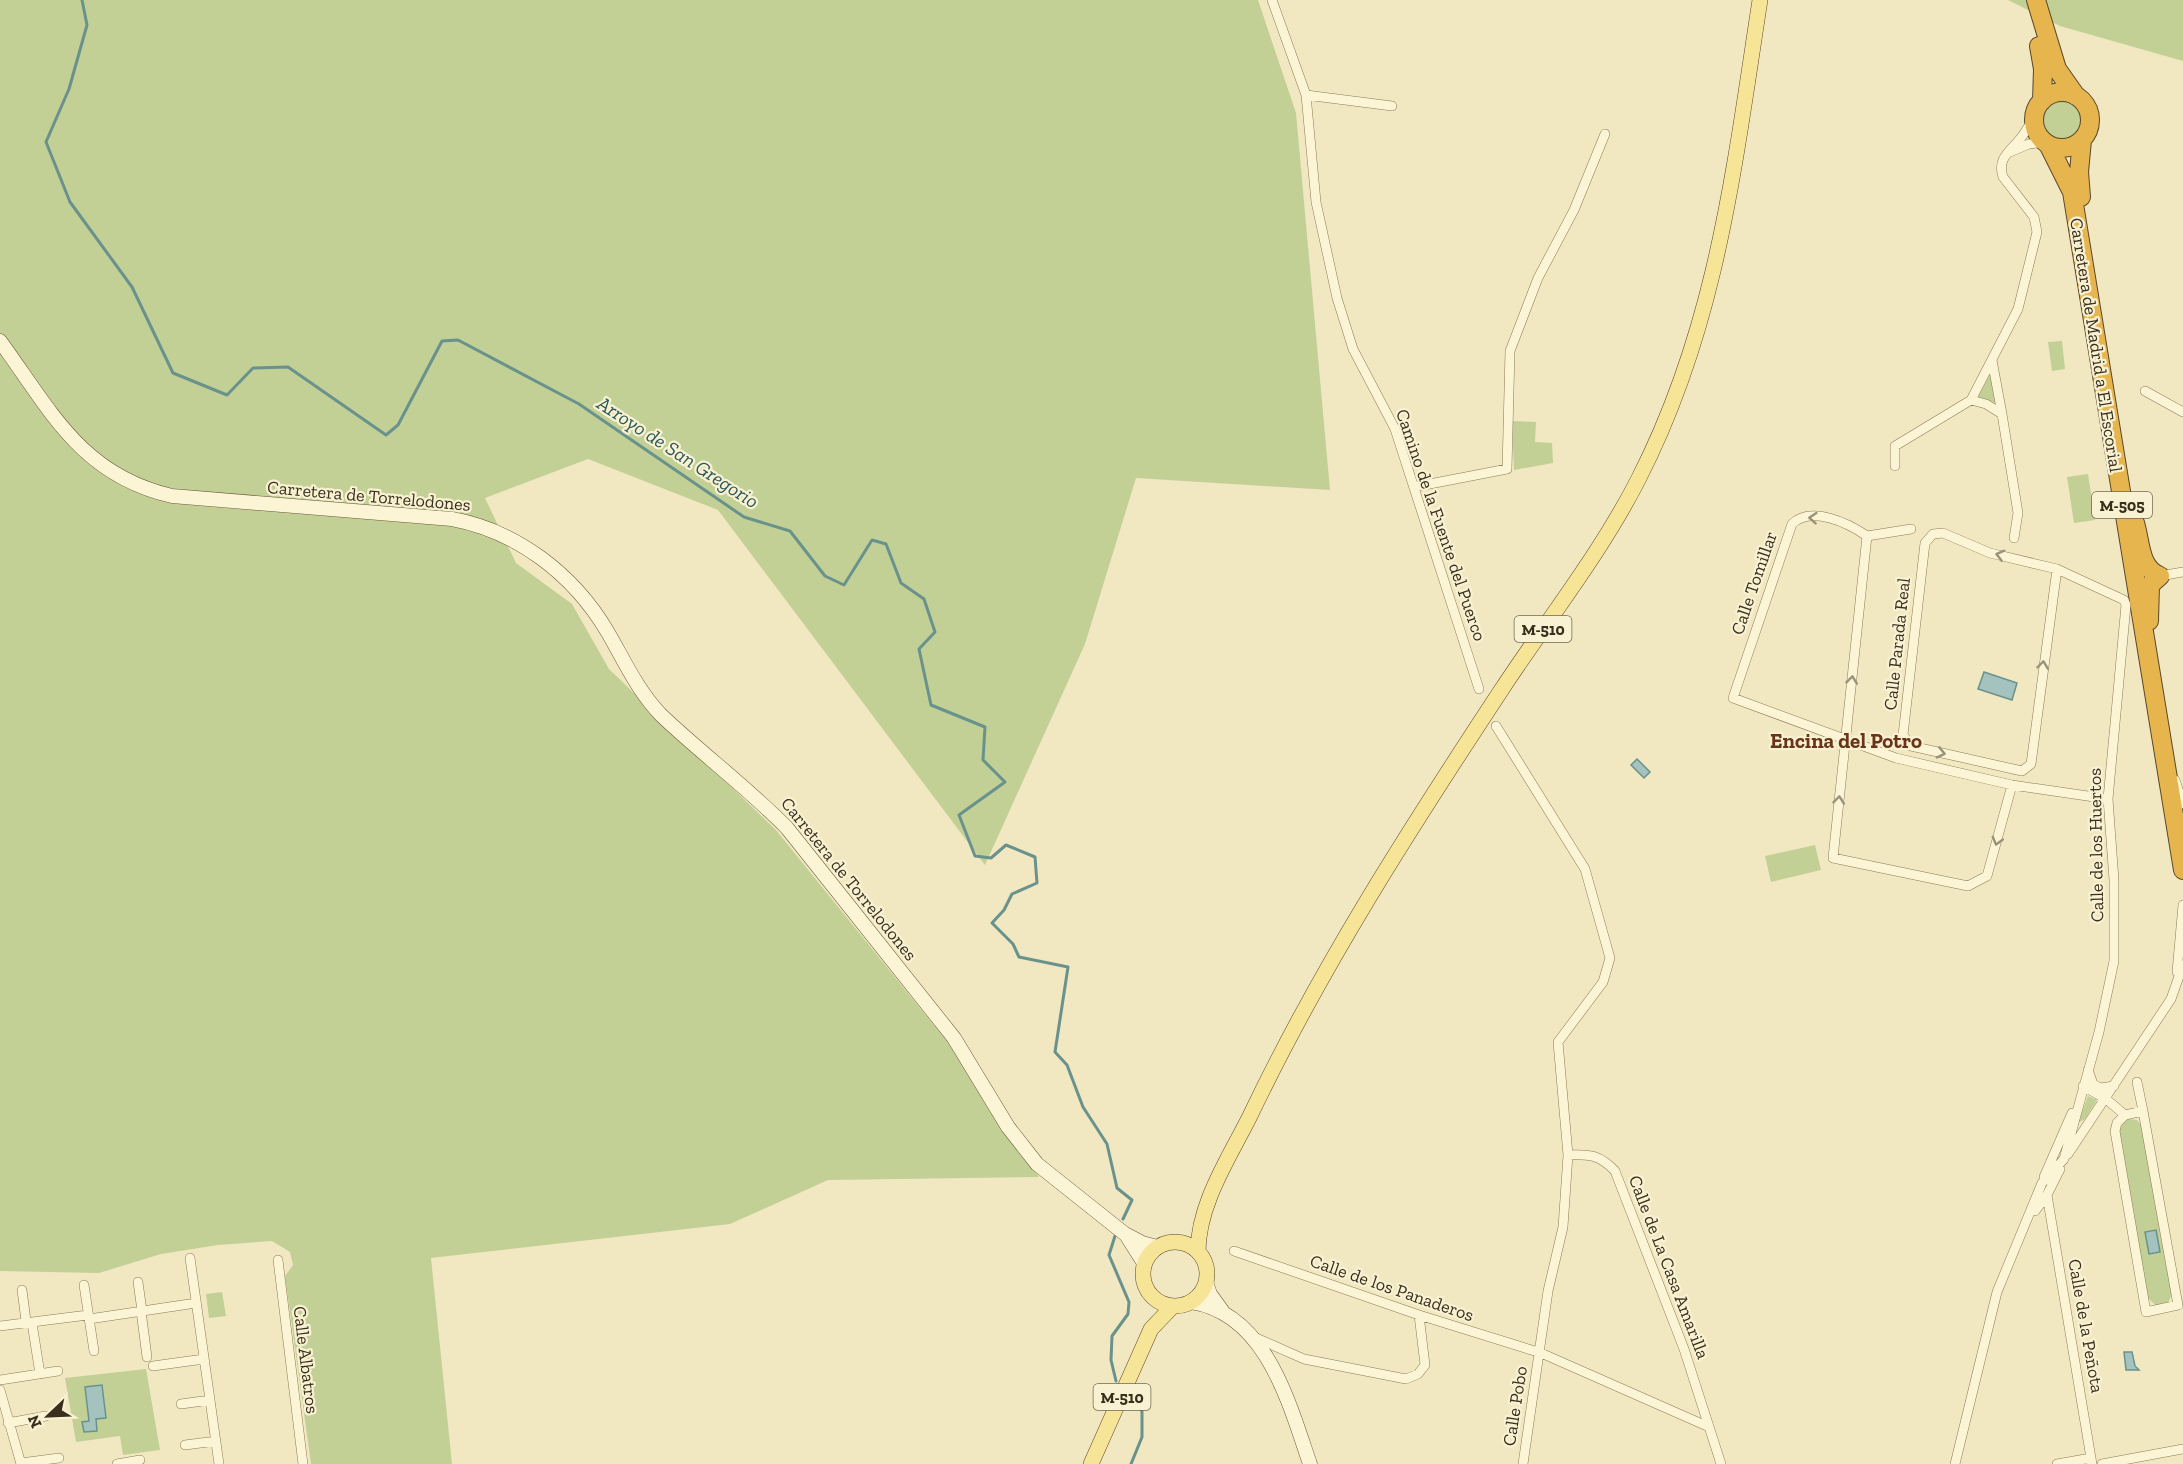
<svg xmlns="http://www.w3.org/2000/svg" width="2183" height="1464" viewBox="0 0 2183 1464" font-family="'Zilla Slab',serif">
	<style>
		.green { fill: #c2d095 }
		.water { fill: #a4c3be; stroke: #6a928d; stroke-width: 1.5 }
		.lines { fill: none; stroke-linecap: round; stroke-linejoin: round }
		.stream { stroke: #6a928d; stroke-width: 3 }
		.street-casing { stroke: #8c7a57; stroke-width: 10 }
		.secondary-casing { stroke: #6d5a3b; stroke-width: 15 }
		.primary-casing { stroke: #59472c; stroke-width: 16 }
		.highway-casing { stroke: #59472c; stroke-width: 20 }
		.street { stroke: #fbf4d5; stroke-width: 9 }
		.secondary { stroke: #fbf4d5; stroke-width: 14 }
		.primary { stroke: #f6e497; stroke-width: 15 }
		.highway { stroke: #e6b54d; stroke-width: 18 }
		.oneway { stroke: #9a9279 }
		.labels { text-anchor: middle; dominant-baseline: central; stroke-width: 4.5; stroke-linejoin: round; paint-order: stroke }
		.shield { fill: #f8f1d2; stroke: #736953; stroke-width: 1.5 }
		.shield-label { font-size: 16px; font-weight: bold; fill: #3a2f1d }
		.street-label { font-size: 18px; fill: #3a2f1d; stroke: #f8f1d2 }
		.water-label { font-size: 20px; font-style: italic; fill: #2b585b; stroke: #f8f1d2 }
		.quarter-label { font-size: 21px; font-weight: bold; fill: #6a3419; stroke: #f8f1d2 }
	</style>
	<rect width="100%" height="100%" fill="#f1e8c1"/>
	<path class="green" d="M0,0h1258l38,113 34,377 -194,-12 -51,166 -100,221 -267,-355 -130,-51 -103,39 31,65 56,41 37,65 167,161 177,219 86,128 -211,3 -98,44 -299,34 21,206h-141l-26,-188 8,-11 -3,-13 -18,-11 -54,4 -57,9 -62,19 -99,-2z
		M2008,0h175v61l-123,-35z
		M2041 121a21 21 0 1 1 42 0a21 21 0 1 1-42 0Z
		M2062,341l3,28 -13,2 -4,-29z
		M1991,373l5,30 -18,-6z
		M1512,421l24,1 -1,20 17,1 1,20 -39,7z
		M2088,474l7,46 -21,3 -7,-46z
		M1815,845l6,25 -50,12 -6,-26z
		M2088,1096l9,4 -12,19 -7,4z
		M2129,1119l8,1 5,6 30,167 -4,11 -12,2 -8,-8 -29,-167 6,-11z
		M222,1292l4,24 -17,2 -3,-24z
		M146,1369l14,81 -37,5 -3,-19 -44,6 -11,-64z"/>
	<path class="water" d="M1984,672l33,11 -5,17 -34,-11z
		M1637,759l13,13 -6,6 -13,-13z
		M2156,1230l4,22 -11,2 -4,-22z
		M2124,1352h8l3,14 4,4h-13z
		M102,1385l4,33 -10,1 1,12 -13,1 -2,-10 7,-1 -4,-34z"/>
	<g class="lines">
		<path class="stream" d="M82,0l5,25 -18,64 -23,53 24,60 62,85 41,86 54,22 26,-27 35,-1 98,68 12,-10 44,-84 16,-1 121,64 165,113 46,14 35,45 19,9 28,-45 14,4 15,39 23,16 11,33 -16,17 12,56 54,22 -2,33 22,22 -46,33 16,41 16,2 15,-13 29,12 2,26 -25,11 -8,16 -12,13 21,21 6,13 49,10 -13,85 12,13 16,42 24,37 10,44 15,12 -9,19
			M1115,1236l-6,19 20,47 -1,12 -16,22 -1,24 5,21
			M1131,1464l11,-27v-26l-9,-8"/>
		<g class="street-casing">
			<path id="street" d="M1272,0l34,95 10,107 21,96 16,51 42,80 84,260
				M1306,95l86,11
				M2010,152l19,-8 15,-2
				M1992,360l10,54
				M2145,391l38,21
				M1971,400l15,4 16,10 16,99 -4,25
				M1895,466v-20l76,-46 47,-91 19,-77 -3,-15 -31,-40c-6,-18 6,-25 17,-38 5,-6 9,-14 14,-21
				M1414,487l93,-18 3,-118 28,-73 36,-68 31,-76
				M1911,529l-44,7c-19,-13 -56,-31 -75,-12l-59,174 163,60 116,27 96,14
				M1867,536l-34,322 135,28 19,-10 25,-91
				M2160,576l23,-4
				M1496,726l89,143 25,89 -7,24 -45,60 10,113 -5,72 -15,64 -25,173
				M2175,780l8,24
				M2177,972l6,-67
				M2088,1070l5,14 7,4 14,-2
				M2137,1082l6,29
				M2083,1086l23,13 19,16 -8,8 -2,8 31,181 32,-7 -35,-194 -18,4
				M2068,1154l103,-155 12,-34
				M1568,1155c22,-1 32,0 47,16l69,178 37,115
				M2044,1177l28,-64
				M2047,1195l45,269
				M2035,1211l12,-16 13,-26
				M1234,1251l185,64 122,38 168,74
				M190,1258l29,206
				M278,1260l25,204
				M138,1282l4,29
				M84,1285l10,66
				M22,1290l4,31
				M141,1311l6,46
				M89,1319l107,-16
				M32,1323l8,51
				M0,1326l88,-11
				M1252,1336l52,23 102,20 12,-5 7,-9 -6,-50
				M153,1366l51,-7
				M0,1380l58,-9
				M0,1390l21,74
				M181,1404l29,-4
				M8,1423l38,-7
				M185,1445l31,-4
				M21,1463l38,-5
				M117,1464l23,-4
				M1955,1464l42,-172 45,-109 22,-24 35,-127 15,-71v-81l-6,-81 18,-194 -2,-5 -67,-31 -67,-16 -47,-20 -10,1 -8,9 -22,192 8,11 111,25 9,-7 26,-195
				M2057,1464l34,-6
				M2102,1464l81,-15"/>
		</g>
		<g class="secondary-casing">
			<path id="secondary" d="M0,341c51,70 81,134 172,155l280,23c65,12 121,55 155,112 17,29 30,59 54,84 41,39 87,73 126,113l167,210 54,89 29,37 88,70 17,9 15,4
				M1128,1238l16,25
				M1206,1282l4,12 13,18
				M1191,1302c75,11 98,101 119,162"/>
		</g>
		<g class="primary-casing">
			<path id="primary" d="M1143 1274a32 32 0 1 1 64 0a32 32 0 1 1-64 0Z
				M1198,1252c0,-48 31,-94 52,-136 71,-149 161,-289 252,-427 46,-70 99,-136 137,-211 78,-153 95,-310 121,-478
				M1091,1464l60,-135 22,-23"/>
		</g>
		<g class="highway-casing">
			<path id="highway" d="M2036,0l21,69 19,27
				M2039,46l4,23 -1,32
				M2034 120a28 28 0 1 1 56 0a28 28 0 1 1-56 0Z
				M2049,146l23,46 111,678
				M2081,197l-2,-25 3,-32
				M2135,523c6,19 4,45 25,53l-10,9 -1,36"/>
		</g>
		<use href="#street" class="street"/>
		<use href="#secondary" class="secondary"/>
		<use href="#primary" class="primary"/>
		<use href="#highway" class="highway"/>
	</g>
	<defs><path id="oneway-chevron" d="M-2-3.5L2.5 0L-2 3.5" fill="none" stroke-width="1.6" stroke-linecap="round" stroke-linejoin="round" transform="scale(1.5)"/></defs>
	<g class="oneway">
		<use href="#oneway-chevron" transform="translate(1813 518) rotate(-176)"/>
		<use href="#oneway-chevron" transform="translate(2000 555) rotate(-166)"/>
		<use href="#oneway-chevron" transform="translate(2043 665) rotate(-83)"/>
		<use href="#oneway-chevron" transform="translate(1852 680) rotate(-84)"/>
		<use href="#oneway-chevron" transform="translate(1941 753) rotate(13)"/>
		<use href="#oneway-chevron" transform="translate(1839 800) rotate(-84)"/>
		<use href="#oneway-chevron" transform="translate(1997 841) rotate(105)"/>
	</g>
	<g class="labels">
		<g class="shield">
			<rect x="2092" y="492" width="60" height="26" rx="4.5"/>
			<rect x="1514.5" y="616" width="57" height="26" rx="4.5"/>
			<rect x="1093.5" y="1384" width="57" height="26" rx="4.5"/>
		</g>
		<g class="shield-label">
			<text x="2122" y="505">M-505</text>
			<text x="1543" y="629">M-510</text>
			<text x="1122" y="1397">M-510</text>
		</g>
		<g class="street-label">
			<text transform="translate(2096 345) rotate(81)">Carretera de Madrid a El Escorial</text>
			<text transform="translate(369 496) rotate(5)">Carretera de Torrelodones</text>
			<text transform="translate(1441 525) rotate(71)">Camino de la Fuente del Puerco</text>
			<text transform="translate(1754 583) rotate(-71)">Calle Tomillar</text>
			<text transform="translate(1897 644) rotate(-84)">Calle Parada Real</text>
			<text transform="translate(2096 845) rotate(-91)">Calle de los Huertos</text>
			<text transform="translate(849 879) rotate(51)">Carretera de Torrelodones</text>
			<text transform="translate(1669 1267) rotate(69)">Calle de La Casa Amarilla</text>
			<text transform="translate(1392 1288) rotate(19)">Calle de los Panaderos</text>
			<text transform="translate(2086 1326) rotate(80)">Calle de la Peñota</text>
			<text transform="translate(306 1360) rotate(83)">Calle Albatros</text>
			<text transform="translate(1515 1406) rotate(-81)">Calle Pobo</text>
		</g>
		<g class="water-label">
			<text transform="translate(678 452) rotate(33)">Arroyo de San Gregorio</text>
		</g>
		<g class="quarter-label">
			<text x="1846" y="740">Encina del Potro</text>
		</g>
	</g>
	<g transform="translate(48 1416) rotate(247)" stroke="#f8f1d2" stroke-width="4.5" paint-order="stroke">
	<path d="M0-4.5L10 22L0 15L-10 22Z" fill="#3a2f1d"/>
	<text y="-9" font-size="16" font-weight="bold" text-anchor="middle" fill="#3a2f1d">N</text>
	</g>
</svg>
